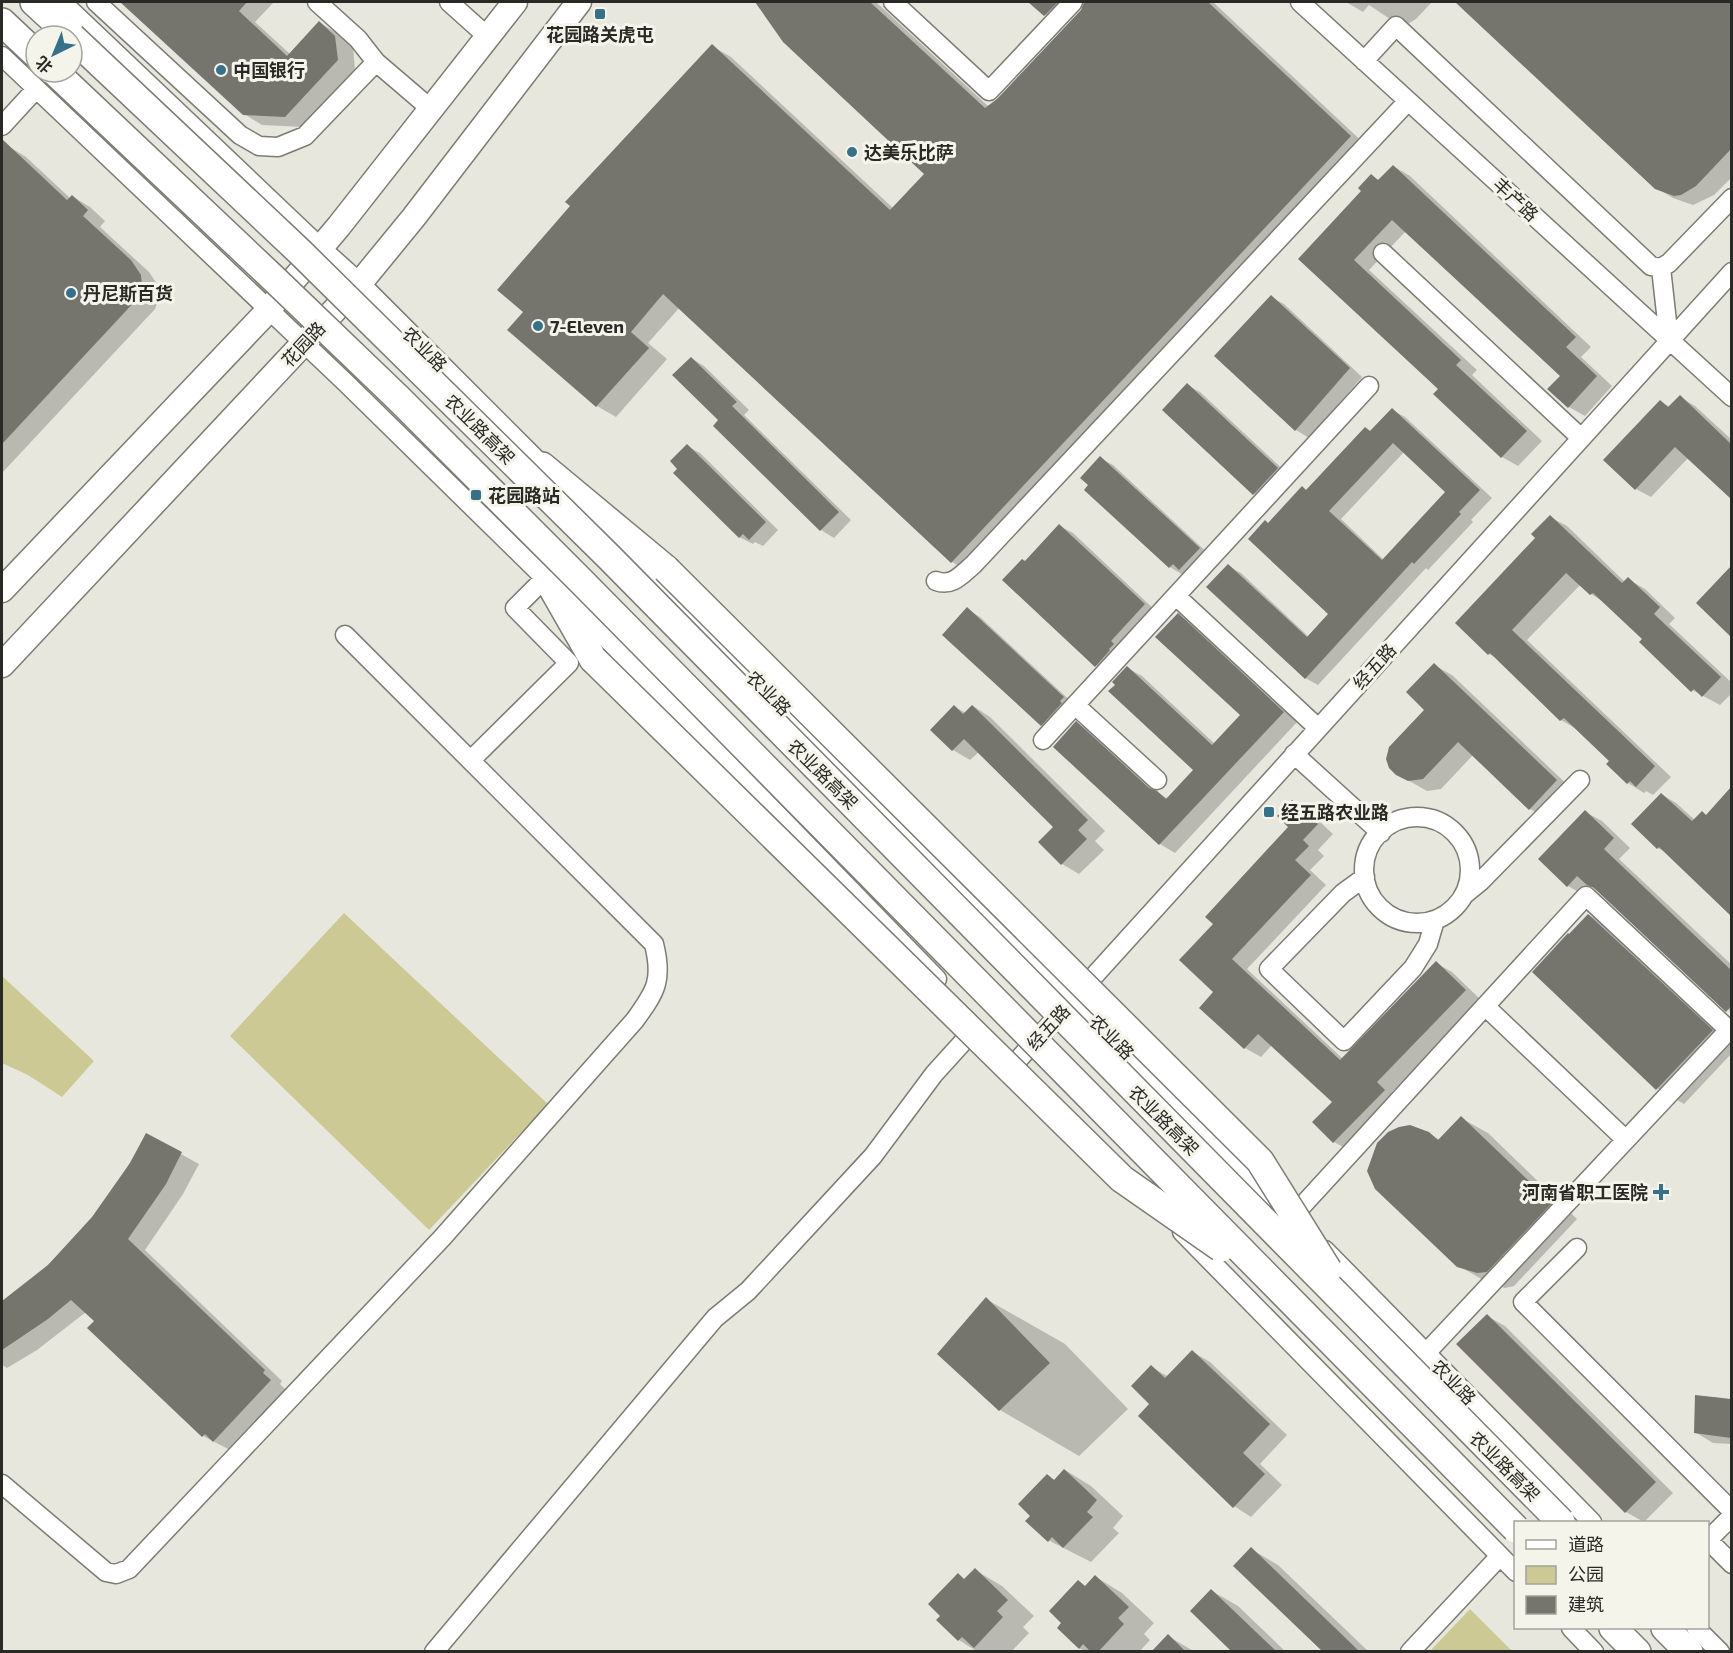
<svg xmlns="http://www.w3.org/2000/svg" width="1733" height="1653" viewBox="0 0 1733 1653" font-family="'Exo 2','Noto Sans SC',sans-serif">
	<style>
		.green { fill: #cdc995 }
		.shadow { fill: #0003; fill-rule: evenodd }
		.building { fill: #76756d; fill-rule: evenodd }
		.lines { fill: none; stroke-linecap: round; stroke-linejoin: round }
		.minor-casing { stroke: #7c7c73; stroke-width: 21 }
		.major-casing { stroke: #7c7c73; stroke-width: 27 }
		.highway-casing { stroke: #7c7c73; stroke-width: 30 }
		.minor { stroke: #fff; stroke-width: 18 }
		.major { stroke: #fff; stroke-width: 24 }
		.highway { stroke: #fff; stroke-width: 27 }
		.highway-bridge-casing { stroke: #7c7c73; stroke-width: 30; stroke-linecap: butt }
		.highway-bridge { stroke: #fff; stroke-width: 27 }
		.poi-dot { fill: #367189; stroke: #f5f4eb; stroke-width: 2 }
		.labels { text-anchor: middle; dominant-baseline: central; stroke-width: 6; stroke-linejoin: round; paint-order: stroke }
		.poi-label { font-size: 18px; font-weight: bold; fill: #292925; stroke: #f5f4eb; text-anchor: start }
		.street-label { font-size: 18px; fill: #292925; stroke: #f5f4eb }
	</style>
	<rect width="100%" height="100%" fill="#e8e7de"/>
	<path class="green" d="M344,913l204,191 -119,126 -199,-194z
		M2,976l92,85 -32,36 -34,-22 -26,-12z
		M1470,1609l42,42h-82z"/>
	<path class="shadow" d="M122,2h152l-19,20 35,32 30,-31 17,10 16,14 2,23 -52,57 -41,-2 -18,-11z
		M757,2h119l113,105 9,-7 84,-89 5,-9h126l156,146 -398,425 -19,-11 -272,-255 -32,36 19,16 -51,58 -19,-11 -88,-76 16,-18 187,-266 19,11 162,151 33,-34 -142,-133z
		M1030,2h46l-20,20 -11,-7z
		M1346,2h86l-16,17 -8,5 -15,-3 -24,-16 -6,7z
		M1457,2h275v175l-18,18 -21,10 -20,-7 -18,-11z
		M8,146l18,11 44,41 2,-2 18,11 15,14 -5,6 49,45 10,15v10l-4,12 -153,164v-320z
		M1393,166l17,10 181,171 -10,10 31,29 -27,30 -16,-9 -7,-31 -156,-145 -37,39 108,100 -5,5 70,66 -24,25 -16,-9 -67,-63 5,-5 -140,-130 63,-68 8,-15 9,5z
		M1271,297l13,7 78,73 -53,61 -13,-8 -80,-74z
		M691,358l13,8 45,44 -5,5 107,105 -17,18 -13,-8 -106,-104 5,-6z
		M1187,385l13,7 90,84 -23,25 -13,-7 -90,-84z
		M1680,397l15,9 37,34v57l-43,-40 -38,40 -15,-8 24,-88 10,6z
		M1392,410l13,7 87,81 -21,22 2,2 -45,48 -2,-2 -108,117 -13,-7 -77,-112 13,7 68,64 21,-23 -62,-90 104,-92zM1404,452l43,40 -63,68 -43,-41z
		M687,446l13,7 78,77 -15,16 -8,-4 -2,2 -14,-7z
		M1100,458l13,7 99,92 -29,18 -13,-8 -84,-78 4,-4z
		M1550,517l17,9 58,56 3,-3 17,10 30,29 -6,6 63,59v10l-12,12 -28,-15 -48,-51 -40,-37 -13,-8 -10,-10 -54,56 144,137 -18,18 -7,-4 -2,2 -16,-10 -16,-22 -34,-31 -17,-10 -64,-62 -8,-4 48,-116z
		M1060,526l13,7 84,79 -48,61 -13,-8z
		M1732,568v66l-34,-31z
		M967,609l13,8 96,89 -21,26 -14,-7z
		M1178,615l15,8 105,98 -123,132 -15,-9 -105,-98 21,-23 15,8 68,62 9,6 27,-29 -78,-86 10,-16 15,8 73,68 27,-29z
		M1434,665l18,10 122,116 -26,28 -18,-10 -57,-54 -32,34 -14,2 -30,-17 29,-64z
		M973,706l17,11 115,114 -10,10 9,9 -25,24 -17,-10 -7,-37 -76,-75 -9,8 -17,-10 2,-43 11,6z
		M1732,789v125l-63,-60 -11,-6 -25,-24 28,-30 15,9 19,17 7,-7 6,3z
		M1292,802l16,9 25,23 -15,16 6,6 -14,14 16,15 -79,84 96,90 93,-96 16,9 29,28 -89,92 8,7 -50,52 -16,-9v-40l-62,-57 -11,12 -16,-9 -29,-56 -1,-68 75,-97z
		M1585,812l17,9 28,27 -11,11 113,106v48l-140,-127 -8,9 -16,-9z
		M1589,915l26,16 117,109v13l-48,51 -27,-16 -88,-153z
		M1461,1118l27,15 89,86 -63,67 -9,2 -20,-7 -28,-16 -29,-132 12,7z
		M146,1135l53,29 -16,30 -38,56 137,131 -2,3 7,7 -55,60 -29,-15 -117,-124 -49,38 -30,18 -5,-3v-63l21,-15 49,-44 41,-51z
		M986,1299l79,45 63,65 -49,47 -79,-46z
		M1487,1316l18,10 168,167 -29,29 -18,-10z
		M1193,1352l17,10 77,73 -27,29 22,21 -31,32 -17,-11 -83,-102v-37l18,10z
		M1714,1397l18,4v43l-19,-1 -18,-11z
		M1065,1470l26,16 32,30 -10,12 6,5 -28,29 -43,-22 -16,-24 15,-40 8,4z
		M1251,1549l27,16 91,87h-44z
		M975,1570l27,16 32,30 -11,11 6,6 -18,19h-33l-19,-12 -21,-20 4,-4 16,-41 8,5z
		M1096,1577l26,16 32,30 -10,11 6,6 -11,12h-53l-7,-4 7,-61z
		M1212,1591l26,15 48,46h-52z
		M1168,1636l27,16h-41z"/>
	<path class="building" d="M120,2h127l-8,9 48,45 32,-35 16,15 3,24 -53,57 -42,-2z
		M755,2h115l115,106 12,-9 84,-89 3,-8h124l143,134 -400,427 -288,-269 -32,38 18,16 -53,59 -89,-77 16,-18 -26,-22 73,-84 -5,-4 147,-158 178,166 34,-36 -141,-132z
		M1028,2h30l-14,14z
		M1455,2h276v147l-35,37 -15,9 -7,1 -19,-7z
		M2,139l65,61 5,-5 16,15 -5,6 48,44 10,15 1,11 -5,13 -135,145z
		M1393,165l183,172 -10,10 31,29 -29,32 -21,-19 13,-13 -168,-156 -38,40 107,100 -5,5 71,66 -26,27 -68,-64 5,-5 -140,-130 63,-68 -3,-3 13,-14 7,6z
		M1271,295l79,73 -55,63 -81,-75z
		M691,357l46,45 -5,4 107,106 -19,19 -107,-105 5,-6 -46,-45z
		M1187,383l91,85 -25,27 -91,-85z
		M1680,395l51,49v55l-56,-52 -40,43 -32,-30 57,-60 8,7z
		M1392,408l88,82 -21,22 2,2 -47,50 -2,-2 -107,117 -99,-92 22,-23 79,73 21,-23 -80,-75 17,-19 3,3 34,-37 4,4 59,-63 5,4zM1393,443l52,49 -63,68 -53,-49z
		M687,444l79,78 -17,18 -6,-6 -4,4 -66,-65 4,-4 -7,-8z
		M1100,456l100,92 -21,22 -6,-6 -4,4 -85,-78 4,-5 -8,-7z
		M1550,515l72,68 6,-6 32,30 -6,7 67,63 -19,20 -8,-8 -3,3 -52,-50 3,-3 -49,-46 -3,2 -24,-22 -54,57 143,136 -19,21 -6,-6 -3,3 -21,-20 3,-3 -45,-43 -4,3 -70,-68 -2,2 -33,-32 80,-85 -4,-4z
		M1059,524l86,80 -34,37 3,3 -5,5 1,1 -15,17 -93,-87 20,-21 3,2z
		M1731,566v71l-35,-34z
		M967,607l97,90 -4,4 2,2 -21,23 -99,-91z
		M1178,613l106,99 -125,133 -106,-98 23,-26 73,67 8,3 9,8 27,-29 -85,-79 7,-6 -3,-3 15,-16 85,79 28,-30 -85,-78z
		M1434,663l123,117 -28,30 -71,-68 -35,37 -15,2 -12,-6 -7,-7 -3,-9 3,-12 35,-37 -18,-18z
		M954,705l9,9 9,-9 116,115 -10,10 9,9 -26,26 -23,-23 15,-15 -89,-88 -12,12 -22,-21z
		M1731,787v129l-72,-69 -2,2 -26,-25 30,-31 31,28 10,-10 4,4z
		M1292,800l26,24 -15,16 6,6 -14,14 16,15 -79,84 108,101 96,-99 30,29 -89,92 8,8 -52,53 -21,-21 20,-20 -74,-68 -14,15 -45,-41 14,-16 -34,-32 34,-36 -8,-7 83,-90 -11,-11z
		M1585,810l29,28 -10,11 127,121v36l-5,6 -132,-124 -7,-3 -10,-9 -10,11 -29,-28z
		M1588,914l125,116 -57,60 -124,-118 36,-39 1,1z
		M1461,1116l91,87 -65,69 -10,1 -20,-6 -82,-78 -8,-18 10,-28 11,-11 11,-5 11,-2 19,7 9,8z
		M146,1133l36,19 -16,32 -38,55 137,131 -2,3 8,7 -58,62 -8,-8 -3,3 -115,-109 7,-7 -23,-21 -23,19 -46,31v-49l46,-36 44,-48 38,-54z
		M986,1297l64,66 -51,48 -62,-57z
		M1487,1314l169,168 -31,31 -169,-169z
		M1192,1350l78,74 -27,29 22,21 -32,34 -95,-92 11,-12 -18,-18 20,-21 14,13z
		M1695,1395l36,4v39l-37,-5z
		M1064,1469l33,31 -10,12 6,5 -30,31 -11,-11 -4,5 -23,-21 5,-5 -12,-12 29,-30 7,6z
		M1251,1547l109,105h-37l-90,-86z
		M975,1568l33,32 -11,11 6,6 -29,31 -12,-11 -4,4 -22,-21 4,-4 -12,-12 30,-31 6,6z
		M1095,1575l34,32 -11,11 6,6 -26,28h-7l-8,-8 -4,5 -22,-21 4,-5 -12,-12 29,-31 7,6z
		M1211,1589l66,63h-45l-42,-41z
		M1168,1634l18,18h-35z"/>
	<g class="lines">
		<g class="minor-casing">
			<path id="minor" d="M62,2l259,246 39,35 191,191
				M96,2l144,133 19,11 19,1 27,-11 71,-74
				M317,2l41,37 18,23 55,47
				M449,2l39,35
				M893,2l96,89 84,-89
				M1300,2l432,395
				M2,56l344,327 261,256 330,340
				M1364,61l32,-35 255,240 10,2 8,-5 63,-65
				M2,126l34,-37
				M1383,253l198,185
				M1661,268l8,72
				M634,557l641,643
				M936,581c16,6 25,-6 37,-16l435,-464
				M1176,596l142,132
				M1075,705l82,75
				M1043,740l326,-354
				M1294,754l87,79
				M471,760l98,-97 -54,-55 30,-30
				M1364 870a53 53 0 1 1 106 0a53 53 0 1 1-106 0Z
				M1365,877l-22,16 -74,76 75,72 69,-73 15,-24 7,-24
				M1465,894l16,-13 99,-101
				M1485,1006l141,134
				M1017,1061l715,-789
				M1292,1217l294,-321 143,134 -303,323
				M1182,1232l334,340
				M1577,1248l-54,54 209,209
				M1325,1250l267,272
				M2,1484l104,88 10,2 13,-5 313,-331 193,-218c21,-29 28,-40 19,-76l-309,-309
				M1708,1540l24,-24
				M1708,1540l24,24
				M1571,1628l23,24
				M1696,1628l24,24
				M434,1652l281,-334 33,-27 125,-135 61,-82 38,-42
				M1410,1652l90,-96"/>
		</g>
		<g class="major-casing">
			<path id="major" d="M2,590l261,-274 76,-90 176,-224
				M2,665l358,-382 54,-66 165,-215"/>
		</g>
		<g class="highway-casing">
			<path id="highway" d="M34,2l37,34
				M2,22l34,32
				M542,466l124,103
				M549,582l44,77
				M1613,1628l24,24
				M1665,1628l24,24"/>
		</g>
		<use href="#minor" class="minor"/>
		<use href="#major" class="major"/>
		<use href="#highway" class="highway"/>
		<g class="highway-bridge-casing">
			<path id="highway-bridge" d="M72,37l227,214 310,306 952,965
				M55,72l218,206 125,120 185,185 933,946
				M666,569l594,592 68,109
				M593,659l529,520 99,69"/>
		</g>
		<use href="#highway-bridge" class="highway-bridge"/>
	</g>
	<g class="poi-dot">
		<rect x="594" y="8" width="12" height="12" rx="3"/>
		<circle cx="221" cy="70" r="6"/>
		<circle cx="852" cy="152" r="6"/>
		<circle cx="71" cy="293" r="6"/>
		<circle cx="538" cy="326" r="6"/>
		<rect x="470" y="489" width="12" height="12" rx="3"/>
		<rect x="1263" y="806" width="12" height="12" rx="3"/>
		<path d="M1658 1183h6v6h6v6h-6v6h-6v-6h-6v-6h6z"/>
	</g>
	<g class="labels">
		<g class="poi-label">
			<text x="600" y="34" text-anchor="middle">花园路关虎屯</text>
			<text x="233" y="70">中国银行</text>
			<text x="864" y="152">达美乐比萨</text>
			<text x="83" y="293">丹尼斯百货</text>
			<text x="550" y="326">7-Eleven</text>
			<text x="488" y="495">花园路站</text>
			<text x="1281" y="812">经五路农业路</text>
			<text x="1648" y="1192" text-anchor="end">河南省职工医院</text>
		</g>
		<g class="street-label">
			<text transform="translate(1516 199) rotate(43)">丰产路</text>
			<text transform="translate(303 344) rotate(-47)">花园路</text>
			<text transform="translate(425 349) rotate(45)">农业路</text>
			<text transform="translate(480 429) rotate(45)">农业路高架</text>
			<text transform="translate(1374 666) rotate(-48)">经五路</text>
			<text transform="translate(769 693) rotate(45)">农业路</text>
			<text transform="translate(823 774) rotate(45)">农业路高架</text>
			<text transform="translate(1048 1027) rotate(-48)">经五路</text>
			<text transform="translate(1112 1037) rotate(45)">农业路</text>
			<text transform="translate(1164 1120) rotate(45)">农业路高架</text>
			<text transform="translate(1454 1382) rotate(46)">农业路</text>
			<text transform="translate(1505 1466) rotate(45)">农业路高架</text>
		</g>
	</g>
	<rect width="1733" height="1653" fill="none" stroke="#292925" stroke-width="6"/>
	<rect x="1514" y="1521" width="195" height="108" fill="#f5f4eb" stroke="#a3a39c" stroke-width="1.5"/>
	<rect x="1526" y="1540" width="30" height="9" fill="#ffffff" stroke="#a3a39c" stroke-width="1.5"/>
	<text x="1568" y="1551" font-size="18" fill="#292925">道路</text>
	<rect x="1526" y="1566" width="30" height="18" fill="#cdc995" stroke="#a3a39c" stroke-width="1.5"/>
	<text x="1568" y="1581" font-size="18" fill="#292925">公园</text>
	<rect x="1526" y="1596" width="30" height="18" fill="#76756d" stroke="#a3a39c" stroke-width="1.5"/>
	<text x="1568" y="1611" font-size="18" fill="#292925">建筑</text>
	<g transform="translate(54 54) rotate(223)"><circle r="28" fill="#f5f4eb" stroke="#a3a39c" stroke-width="1.5"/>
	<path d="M0-4.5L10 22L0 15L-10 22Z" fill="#367189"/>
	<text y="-9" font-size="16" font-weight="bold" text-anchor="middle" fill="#292925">北</text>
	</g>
</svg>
